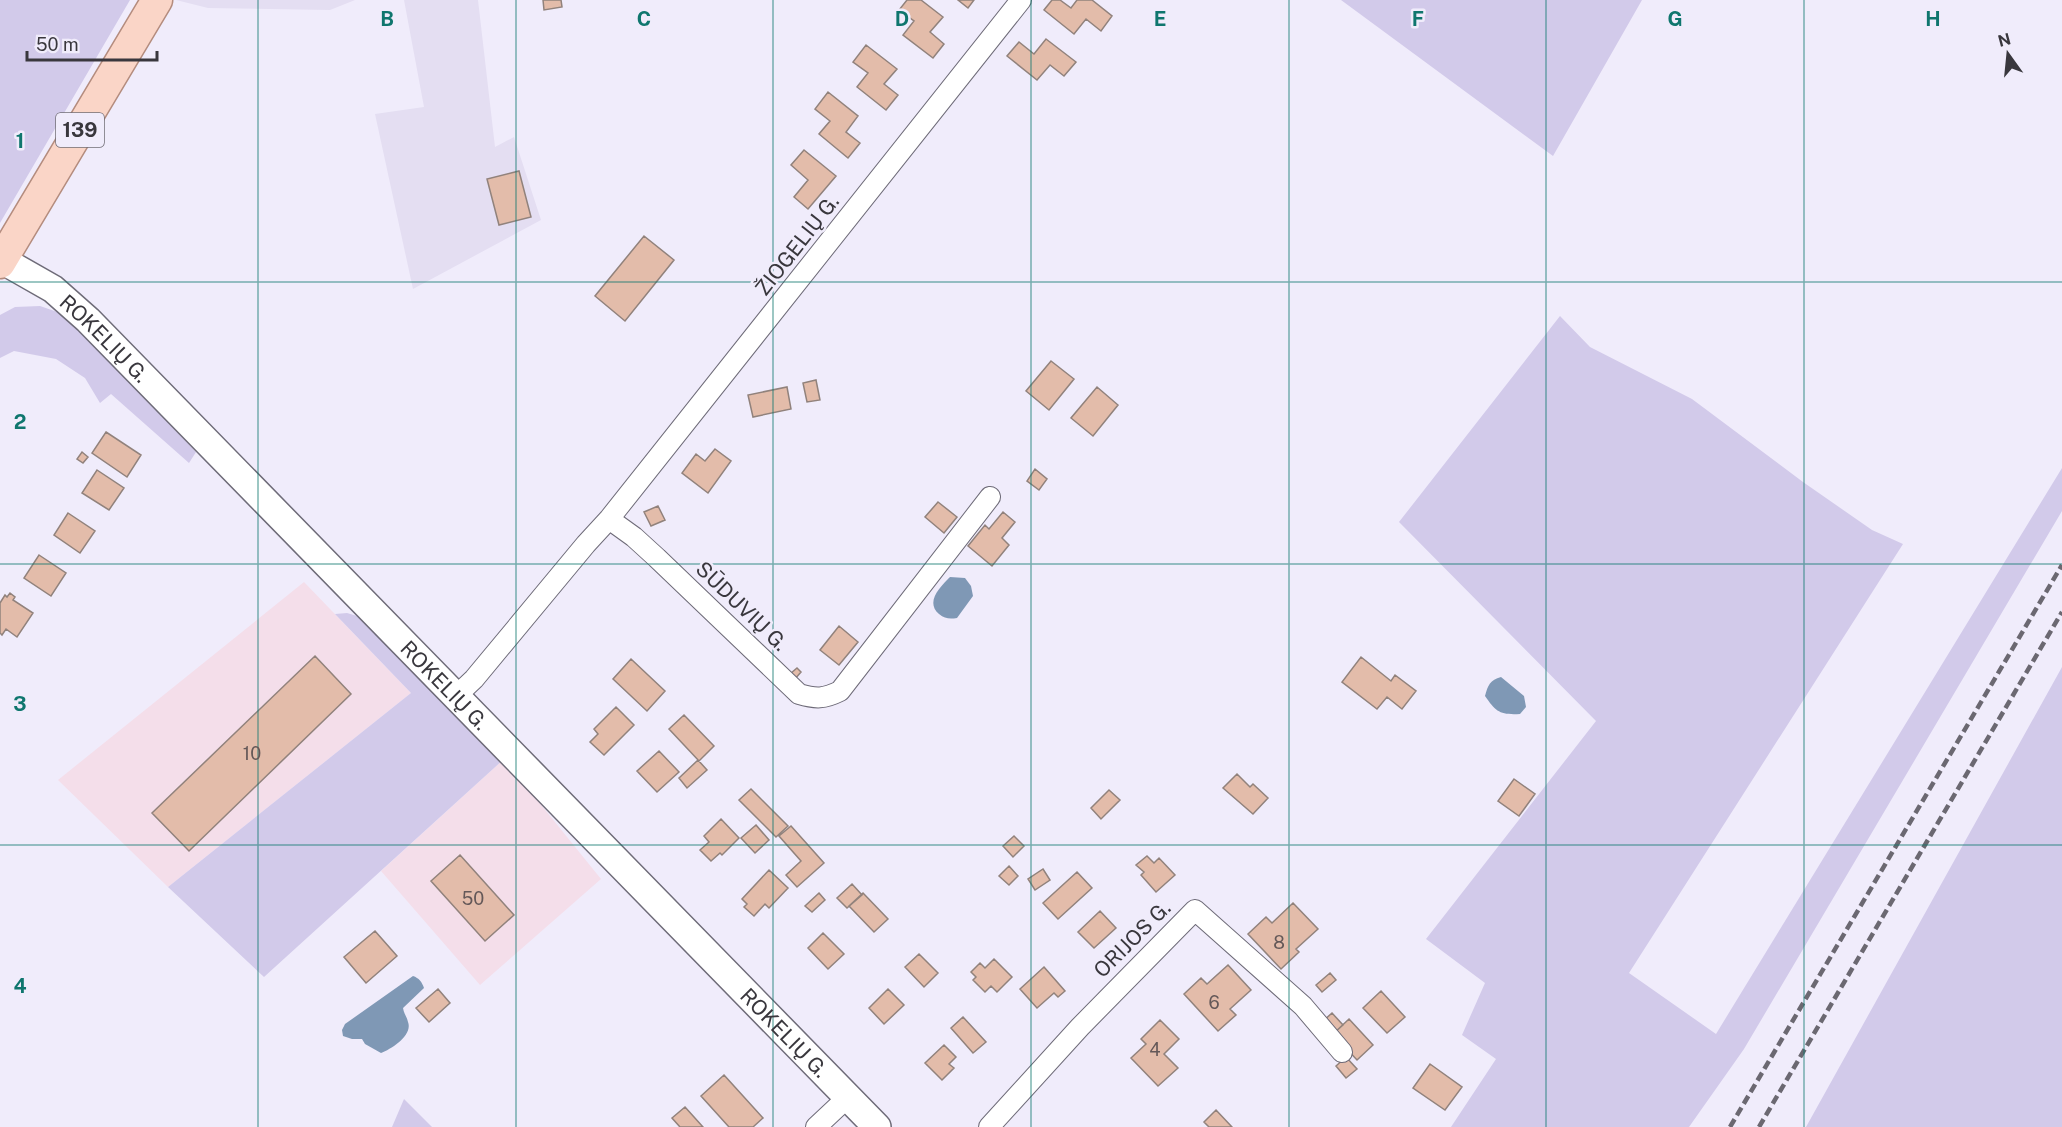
<svg xmlns="http://www.w3.org/2000/svg" width="2062" height="1127" viewBox="0 0 2062 1127" font-family="'Public Sans',sans-serif">
	<style>
		.commercial { fill: #e4def2 }
		.industrial { fill: #f4deea }
		.green { fill: #d2caea }
		.water { fill: #7f98b5 }
		.building { fill: #e3bcaa; stroke: #91827c; stroke-width: 1.5 }
		.lines { fill: none; stroke-linecap: round; stroke-linejoin: round }
		.street-casing { stroke: #6e6b78; stroke-width: 22 }
		.secondary-casing { stroke: #6e6b78; stroke-width: 30 }
		.primary-casing { stroke: #b48c7e; stroke-width: 33 }
		.street { stroke: #fff; stroke-width: 20 }
		.secondary { stroke: #fff; stroke-width: 27 }
		.primary { stroke: #fad5c7; stroke-width: 30 }
		.rail { stroke: #6b6871; stroke-width: 4.5; stroke-dasharray: 9 4.5; stroke-linecap: butt }
		.grid { fill: none; stroke: #0f766e; stroke-width: 1.5; stroke-opacity: 0.55 }
		.labels { text-anchor: middle; dominant-baseline: central; stroke-width: 5; stroke-linejoin: round; paint-order: stroke }
		.number-label { font-size: 18px; fill: #645858 }
		.shield { fill: #f0ecfb; stroke: #706d76; stroke-width: 1.5 }
		.shield-label { font-size: 20px; font-weight: bold; fill: #39373d }
		.street-label { font-size: 21px; fill: #39373d; stroke: #f0ecfb }
		.grid-label { font-size: 20px; text-anchor: middle; font-weight: bold; fill: #0f766e; stroke: #f0ecfb; stroke-width: 5; stroke-linejoin: round; paint-order: stroke }
	</style>
	<rect width="100%" height="100%" fill="#f0ecfb"/>
	<path class="commercial" d="M176,0h179l-25,10 -122,-2z
		M404,0h74l17,147 19,-10 27,83 -128,69 -38,-175 49,-7z"/>
	<path class="industrial" d="M304,582l107,111 -243,194 -110,-107z
		M504,759l97,120 -121,106 -99,-114z"/>
	<path class="green" d="M0,0h130l-130,223z
		M1341,0h301l-89,156z
		M40,306l26,9 130,137 -7,11 -78,-69 -11,9 -15,-25 -29,-19 -42,-8 -14,7v-43l15,-8z
		M1560,316l30,31 102,52 111,83 69,48 31,14 -274,429 87,61 346,-566v43l-318,538 -55,78h-238l45,-68 -34,-24 23,-52 -59,-44 170,-218 -197,-199z
		M347,613l10,3 147,143 -240,218 -96,-90 243,-194 -76,-79z
		M2062,667v460h-256z
		M404,1099l28,28h-40z"/>
	<path class="water" d="M950,577l15,1 6,8 2,10 -16,22c-7,1 -12,1 -18,-4 -14,-12 1,-27 11,-37z
		M1501,677l23,19 2,11 -6,7c-20,1 -24,-2 -35,-18 3,-11 5,-16 16,-19z
		M413,976c6,2 9,6 11,12l-21,20c1,6 4,9 5,14 5,13 -16,27 -27,31l-16,-9 -3,-5h-10l-9,-3 -1,-6 3,-6z"/>
	<path class="building" d="M543,0h18l1,7 -18,3z
		M907,0h14l22,17 -13,15 14,12 -11,14 -30,-23 11,-14 -15,-11z
		M958,0h16l-6,8z
		M1052,0h8l11,8 6,-8h15l20,16 -11,15 -15,-12 -12,15 -30,-24z
		M1046,39l30,23 -12,14 -14,-11 -13,15 -30,-24 12,-14 15,12z
		M866,45l31,24 -13,15 14,11 -12,15 -29,-23 11,-14 -15,-11z
		M828,92l30,24 -12,16 14,11 -12,15 -29,-24 11,-13 -15,-12z
		M804,150l32,26 -28,33 -14,-12 14,-17 -17,-15z
		M519,171l12,46 -32,8 -12,-46z
		M644,236l30,24 -49,61 -30,-25z
		M1051,361l23,18 -25,31 -23,-19z
		M816,380l4,20 -13,2 -4,-19z
		M787,387l4,22 -38,8 -5,-22z
		M1097,387l21,18 -25,31 -22,-18z
		M106,432l35,23 -14,22 -35,-24z
		M715,449l16,12 -23,32 -26,-20 14,-19 9,7z
		M82,452l6,5 -5,6 -6,-4z
		M1035,469l12,10 -8,11 -12,-9z
		M97,470l27,18 -15,22 -27,-17z
		M938,502l19,15 -13,16 -19,-16z
		M658,506l7,14 -14,6 -7,-14z
		M1003,512l12,10 -13,16 7,7 -17,21 -24,-20 17,-21 4,4z
		M68,513l27,18 -15,22 -26,-18z
		M39,555l27,18 -15,23 -27,-18z
		M10,593l5,4 -2,3 20,13 -16,24 -11,-8 -4,6 -2,-2v-30l5,-8 2,2z
		M839,626l19,16 -19,23 -19,-15z
		M315,656l36,38 -162,157 -37,-38z
		M1361,657l30,24 4,-6 21,16 -14,18 -15,-12 -10,12 -35,-27z
		M631,659l34,32 -18,20 -34,-32z
		M797,668l4,4 -6,7 -5,-5z
		M616,707l18,18 -30,30 -14,-13 8,-8 -4,-5z
		M684,715l30,31 -15,15 -30,-32z
		M659,751l20,21 -22,20 -20,-21z
		M698,760l9,10 -20,18 -8,-10z
		M1237,774l13,13 3,-3 15,14 -15,16 -30,-26z
		M1514,779l21,15 -16,22 -21,-15z
		M751,789l37,37 -12,11 -37,-37z
		M1109,790l11,10 -19,19 -10,-11z
		M721,819l18,19 -17,17 -2,-2 -9,8 -11,-11 9,-8 -5,-6z
		M756,825l13,15 -14,13 -14,-15z
		M791,826l33,37 -27,24 -11,-12 15,-14 -22,-25z
		M1014,836l10,10 -11,11 -10,-11z
		M460,855l54,60 -29,26 -54,-60z
		M1147,856l7,7 5,-5 16,17 -19,17 -15,-17 3,-3 -8,-7z
		M1009,866l9,10 -9,9 -10,-9z
		M1043,869l7,11 -15,10 -7,-11z
		M769,870l19,18 -19,20 -4,-4 -11,12 -10,-9 3,-3 -5,-5z
		M1077,872l15,16 -34,31 -15,-16z
		M852,884l10,11 -15,13 -10,-10z
		M819,893l6,7 -13,12 -7,-6z
		M863,893l25,26 -14,13 -25,-26z
		M1293,903l25,26 -22,20 3,3 -18,17 -33,-35 18,-17 6,6z
		M1100,911l16,17 -22,20 -16,-16z
		M375,931l22,25 -31,27 -22,-26z
		M823,933l21,21 -16,15 -20,-21z
		M919,954l19,19 -14,14 -19,-20z
		M994,959l18,18 -15,15 -6,-6 -6,6 -12,-12 3,-3 -5,-5 9,-9 5,5z
		M1228,965l23,25 -21,19 6,6 -18,16 -34,-37 17,-16 6,6z
		M1044,967l21,24 -7,6 -4,-4 -17,15 -17,-19z
		M1330,973l6,7 -14,12 -6,-7z
		M438,989l12,14 -21,19 -13,-14z
		M888,989l16,16 -20,19 -15,-16z
		M1381,991l24,26 -18,16 -24,-25z
		M1332,1013l11,12 -10,9 -11,-12z
		M963,1017l23,25 -13,11 -22,-25z
		M1349,1019l24,26 -16,15 -24,-26z
		M1160,1020l19,19 -15,15 14,14 -20,18 -27,-28 15,-14 -5,-5z
		M944,1045l12,12 -7,7 5,4 -12,12 -17,-17z
		M1346,1057l11,12 -11,9 -10,-12z
		M1430,1064l32,23 -17,23 -32,-22z
		M724,1075l39,43 -10,9h-24l-28,-31z
		M685,1107l18,20h-23l-8,-9z
		M1216,1110l16,17h-23l-5,-5z"/>
	<g class="lines">
		<g class="street-casing">
			<path id="street" d="M609,519l25,18 23,21 142,136c17,5 25,5 41,-3l150,-194
				M455,697l19,-18 112,-135 23,-25 412,-519
				M816,1127l32,-30
				M989,1127l91,-100 115,-117 108,96 39,46"/>
		</g>
		<g class="secondary-casing">
			<g id="secondary">
				<path id="s1" d="M2,260l51,29 35,31 789,807"/>
			</g>
		</g>
		<g class="primary-casing">
			<path id="primary" d="M0,263l157,-263"/>
		</g>
		<use href="#street" class="street"/>
		<use href="#secondary" class="secondary"/>
		<use href="#primary" class="primary"/>
		<path class="rail" d="M1730,1127l332,-562
			M1759,1127l303,-515"/>
	</g>
	<path class="grid" d="M258,0v1127M516,0v1127M773,0v1127M1031,0v1127M1289,0v1127M1546,0v1127M1804,0v1127M0,282h2062M0,564h2062M0,845h2062"/>
	<g class="labels">
		<g class="number-label">
			<text x="252" y="753">10</text>
			<text x="473" y="898">50</text>
			<text x="1279" y="942">8</text>
			<text x="1214" y="1002">6</text>
			<text x="1155" y="1049">4</text>
		</g>
		<rect class="shield" x="56" y="113" width="48" height="34" rx="4.5"/>
		<g class="shield-label">
			<text x="80" y="130">139</text>
		</g>
		<g class="street-label">
			<text transform="translate(797 245) rotate(-52)">ŽIOGELIŲ G.</text>
			<text stroke="none"><textPath href="#s1" startOffset="130">ROKELIŲ G.</textPath></text>
			<text transform="translate(742 606) rotate(44)">SŪDUVIŲ G.</text>
			<text stroke="none"><textPath href="#s1" startOffset="616">ROKELIŲ G.</textPath></text>
			<text transform="translate(1132 939) rotate(-45)">ORIJOS G.</text>
			<text stroke="none"><textPath href="#s1" startOffset="1102">ROKELIŲ G.</textPath></text>
		</g>
	</g>
	<g class="grid-label">
		<text x="387" y="26">B</text>
		<text x="644" y="26">C</text>
		<text x="902" y="26">D</text>
		<text x="1160" y="26">E</text>
		<text x="1418" y="26">F</text>
		<text x="1675" y="26">G</text>
		<text x="1933" y="26">H</text>
		<text x="20" y="148">1</text>
		<text x="20" y="429">2</text>
		<text x="20" y="711">3</text>
		<text x="20" y="993">4</text>
	</g>
	<g transform="translate(2008 54) rotate(345)" stroke="#f0ecfb" stroke-width="4.5" paint-order="stroke">
	<path d="M0-4.5L10 22L0 15L-10 22Z" fill="#39373d"/>
	<text y="-9" font-size="16" font-weight="bold" text-anchor="middle" fill="#39373d">N</text>
	</g>
	<path d="M27 51v9h130v-9" fill="none" stroke="#39373d" stroke-width="3"/>
	<text x="36" y="51" font-size="18" fill="#39373d" stroke="#f0ecfb" stroke-width="4.5" paint-order="stroke">50 m</text>
</svg>
